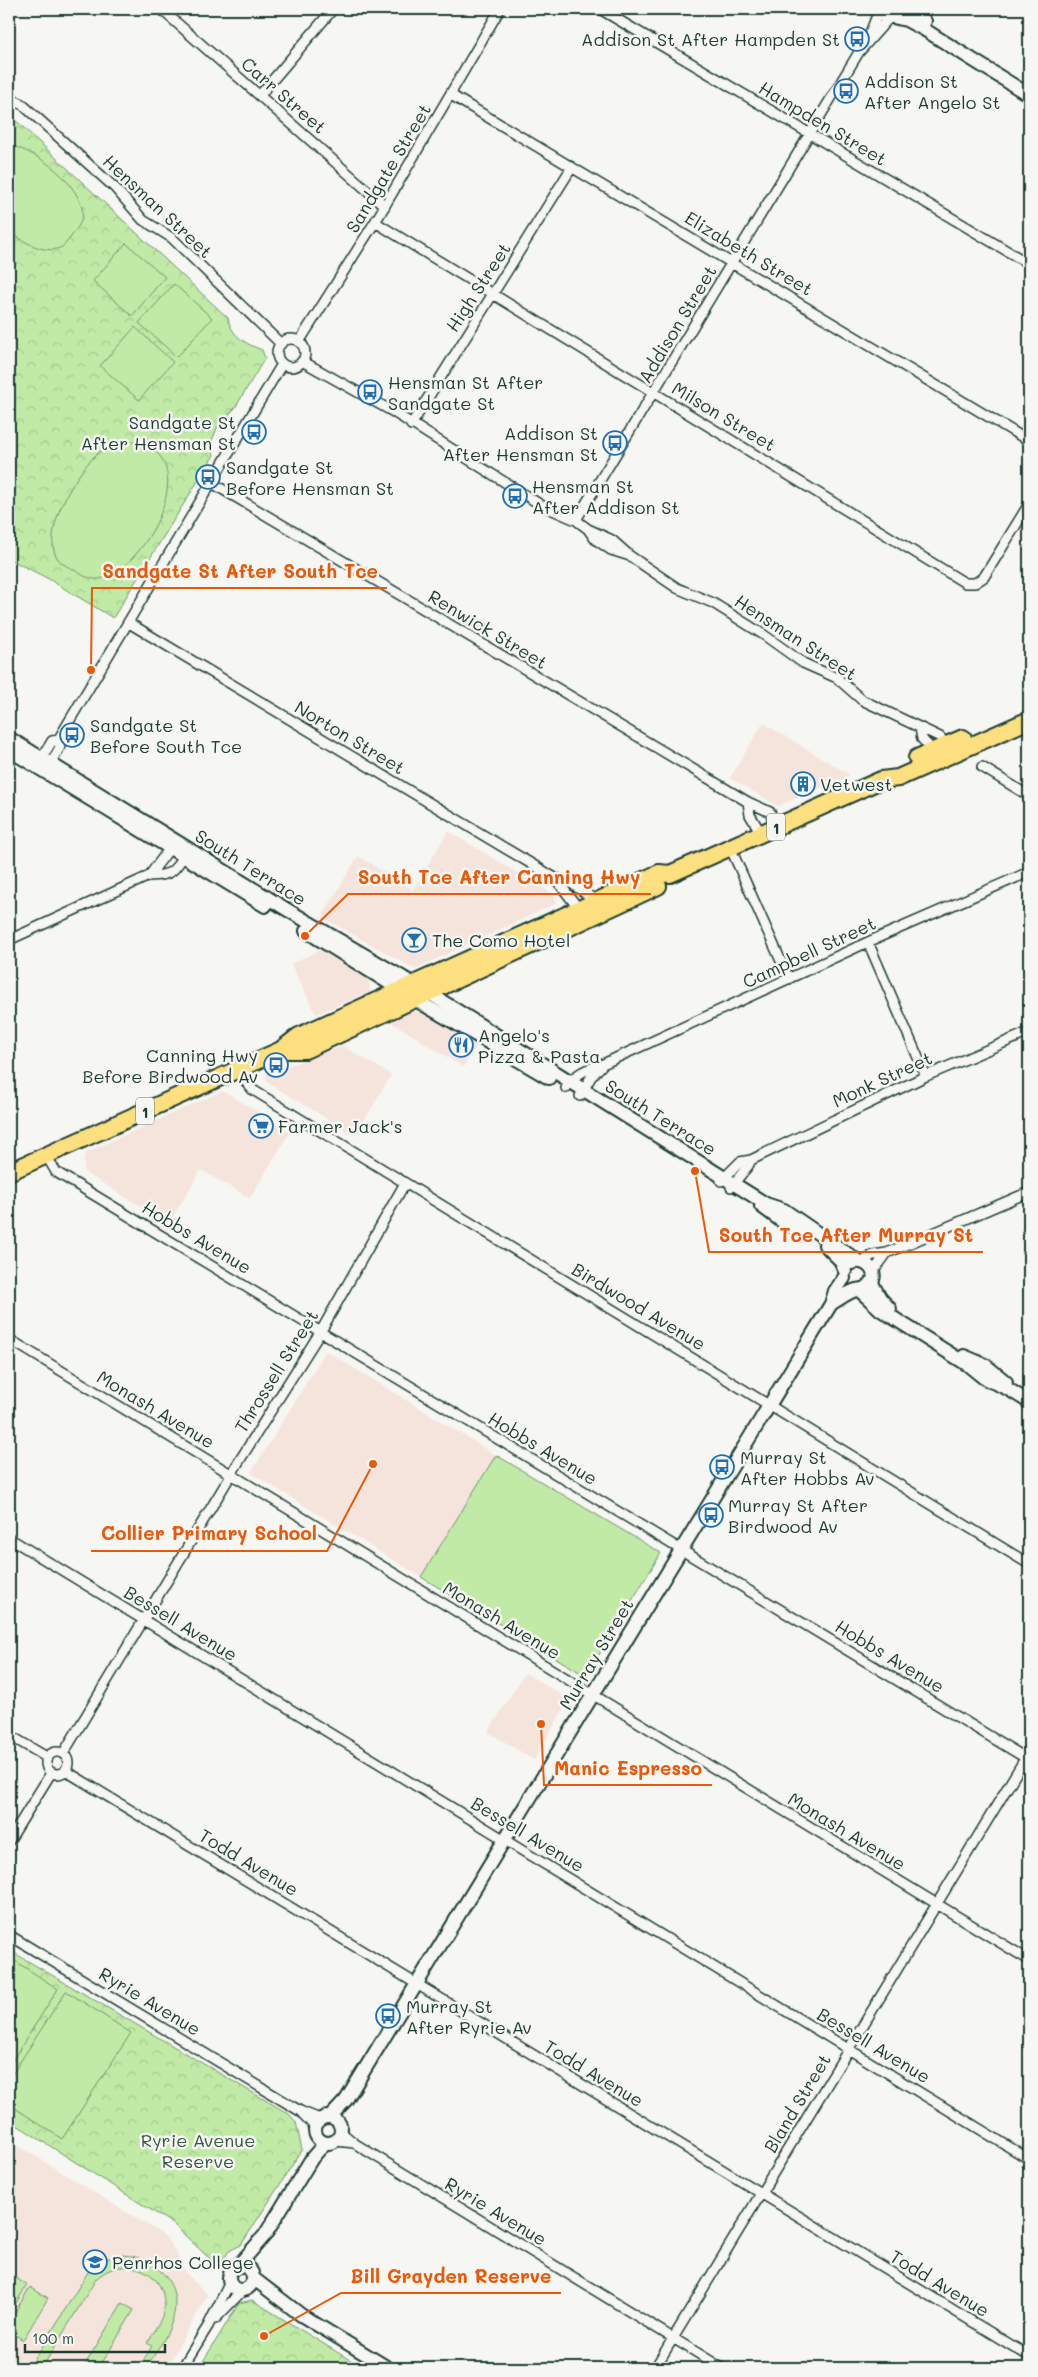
<svg xmlns="http://www.w3.org/2000/svg" width="1038" height="2377" viewBox="0 0 1038 2377" font-family="Mali,sans-serif">
	<style>
		.built { fill: #f5e4dc }
		.forest { fill: url(#forest-crowns); stroke: #70946d }
		.pitch { fill: #c0eaa6; stroke: #70946d }
		.lines { fill: none; stroke-linecap: round; stroke-linejoin: round }
		.street-casing { stroke: #1f3d34; stroke-width: 12 }
		.secondary-casing { stroke: #1f3d34; stroke-width: 16 }
		.highway-casing { stroke: #1f3d34; stroke-width: 20 }
		.street { stroke: #f6f6f2; stroke-width: 9 }
		.secondary { stroke: #f6f6f2; stroke-width: 12 }
		.highway { stroke: #fce080; stroke-width: 16 }
		.labels { text-anchor: middle; dominant-baseline: central; stroke-width: 5; stroke-linejoin: round; paint-order: stroke }
		.shield { fill: #f6f6f2; stroke: #60746d; stroke-width: 1 }
		.shield-label { font-size: 16px; font-weight: bold; fill: #1f3d34 }
		.poi-label { font-size: 18px; fill: #1f3d34; stroke: #f6f6f2; text-anchor: start }
		.street-label { font-size: 18px; fill: #1f3d34; stroke: #f6f6f2 }
		.park-label { font-size: 18px; fill: #375745; stroke: #f6f6f2 }
		.leader { fill: none; stroke: #e8590c; stroke-width: 2 }
		.callout-dot { fill: #e8590c; stroke: #f6f6f2; stroke-width: 2 }
		.callout-label { font-size: 19px; text-anchor: middle; font-weight: bold; fill: #e8590c; stroke: #f6f6f2; stroke-width: 5; stroke-linejoin: round; paint-order: stroke }
	</style>
	<defs>
		<pattern id="forest-crowns" width="20" height="18" patternUnits="userSpaceOnUse" patternTransform="scale(1.25)"><rect width="20" height="18" fill="#c0eaa6"/><path d="M2 6a3 3 0 1 1 6 0M12 15a3 3 0 1 1 6 0" fill="none" stroke="#a5ca90"/></pattern>
	</defs>
	<rect width="100%" height="100%" fill="#f6f6f2"/>
	<filter id="ink" filterUnits="userSpaceOnUse"><feTurbulence type="fractalNoise" baseFrequency=".02" numOctaves="2"/><feDisplacementMap in="SourceGraphic" scale="10" xChannelSelector="R" yChannelSelector="G"/><feConvolveMatrix kernelMatrix="1 2 1 2 8 2 1 2 1" color-interpolation-filters="sRGB"/></filter>
	<g filter="url(#ink)">
		<path class="built" d="M763,723l87,52 -72,31 -48,-28z
			M448,831l106,64 3,8 -142,66 -93,-52 36,-61 55,34z
			M320,950l49,30 1,12 -54,22 -25,-50z
			M414,1011l14,3 49,31 -14,22 -73,-46z
			M343,1046l48,29 -36,61 -88,-54 -1,-8z
			M220,1092h5l65,40 -40,66 -49,-28 -32,53 -85,-51v-14l3,-6z
			M326,1351l170,104 -75,122 -170,-104z
			M525,1673l37,22 4,10 -32,55 -46,-28z
			M9,2140l156,96 12,18 7,17 24,24 -42,73h-157z"/>
		<path class="forest" d="M9,114l219,204c3,18 18,26 34,32l3,8 -30,50 -17,18 -8,19 4,10 -101,163 -66,-40 -38,-19z
			M9,1950l280,164 7,8 6,28 -61,95 -12,6 -9,13 -9,-4 -38,-36 -164,-104z
			M252,2300l111,68h-164l40,-65z"/>
		<path class="pitch" d="M9,145c28,7 65,33 73,63 2,10 -2,17 -8,24 -3,5 -8,12 -12,15 -17,9 -41,-7 -53,-16z
			M126,243l39,34 -33,39 -39,-35z
			M174,284l38,34 -35,39 -38,-34z
			M135,327l38,35 -34,38 -39,-34z
			M122,441c97,3 16,143 -28,138 -8,-1 -13,-5 -20,-9 -5,-3 -13,-6 -16,-11 -19,-26 18,-86 38,-104 8,-7 16,-11 26,-14z
			M496,1455l165,98 -75,123 -165,-99z
			M9,1957l49,32 -49,77z
			M66,1991l65,42 -69,106 -53,-35v-25z
			M120,2255c35,0 65,30 52,66 -5,17 -17,32 -26,47h-7l13,-22 -5,-3c7,-11 15,-22 17,-35 3,-39 -42,-54 -68,-29l-54,89h-13l59,-96 14,-12z
			M9,2274l18,11 -18,30z
			M30,2287l18,11 -25,42 -14,-9v-9z
			M122,2303l12,7 -35,58h-16z"/>
		<g class="lines">
			<g class="street-casing">
				<path id="street" d="M161,9l224,197
					M600,9l429,255
					M868,38l10,-25
					M260,95l73,-86
					M451,95l578,346
					M9,97l14,8 92,83 28,32 29,18 109,106
					M375,222l590,361h10l9,-6 45,-73
					M277 353a14 14 0 1 1 28 0a14 14 0 1 1-28 0Z
					M299,342l81,-128 120,-205
					M302,361l88,49 151,95 35,15 12,9 7,10 16,11 19,6
					M411,425l161,-258
					M212,483l536,319 22,10 6,15
					M576,520l283,-468 30,-34
					M588,529l24,11 18,16 47,32 36,15 51,32 39,28 34,15 25,22 78,37 9,11
					M129,623l426,255 15,4 26,19
					M920,728l2,11 13,14
					M39,763l13,-22 6,-1 224,-376
					M982,767l47,29
					M48,769l12,-22 -2,-7
					M748,802l2,13 11,18
					M730,847l59,132
					M149,876l24,-32
					M555,878l24,31
					M9,940l140,-64c22,0 26,-5 37,-24
					M868,942l58,134
					M236,1070l17,20 776,474
					M566,1088c8,-14 22,-20 37,-24l265,-122 161,-70
					M580,1096l11,-19 12,-13
					M46,1155l10,17 973,588
					M721,1181l19,-19 11,-2 175,-84 103,-44
					M731,1187l17,-21 3,-6
					M863,1261l10,-6 14,-2 142,-61
					M873,1272l14,-19
					M9,1339l1020,621
					M9,1538l1020,621
					M9,1735l39,23
					M46 1763a11 11 0 1 1 22 0a11 11 0 1 1-22 0Z
					M63,1754l175,-291 83,-132 84,-148
					M66,1771l963,585
					M9,1841l42,-68
					M9,1935l291,176 15,16
					M300,2111l20,8
					M341,2132l13,11 368,225
					M336,2141l18,2
					M215,2319l28,-29
					M182,2368l26,-42 22,-44
					M655,2368l374,-616"/>
			</g>
			<g class="secondary-casing">
				<path id="secondary" d="M876,9l9,8h8l6,-4
					M906,9l19,12
					M893,17l13,3 19,10 104,65
					M9,738l277,171 143,84 337,211 18,6 74,51
					M9,750l256,156
					M306,931l110,69 133,78
					M761,1206l19,14 22,11
					M825,1245l15,15 5,11
					M872,1283l8,15 10,11
					M859,1290l22,20 87,55 16,13 24,11 21,13
					M831,1304c7,-4 17,-12 25,-14 4,-1 7,0 11,-3 16,-11 0,-30 -15,-24
					M964,1356l21,9 21,17
					M315 2130a13 13 0 1 1 26 0a13 13 0 1 1-26 0Z
					M330,2117l16,-17 485,-796 4,-13 9,-13
					M229 2278a12 12 0 1 1 24 0a12 12 0 1 1-24 0Z
					M237,2267l28,-32 47,-77 13,-15
					M253,2278l48,37 87,53"/>
			</g>
			<g class="highway-casing">
				<path id="highway" d="M917,758l46,-20
					M281,1050h24l353,-164
					M9,1172l272,-122 18,-14 360,-163 11,1 211,-94 17,-2 131,-58"/>
			</g>
			<use href="#street" class="street"/>
			<use href="#secondary" class="secondary"/>
			<use href="#highway" class="highway"/>
		</g>
	</g>
	<defs>
		<g id="bus-ring" transform="scale(1.25)"><circle r="9.5" fill="#f6f6f2" stroke="#1f6fb2" stroke-width="1.5"/><path d="M-5-6H5V4H4V6H2V4H-2V6H-4V4H-5ZM-3.5-4V0h7V-4ZM-3.5 1.2v1.5H-2V1.2ZM2 1.2v1.5H3.5V1.2Z" fill="#1f6fb2"/></g>
		<g id="building-ring" transform="scale(1.25)"><circle r="9.5" fill="#f6f6f2" stroke="#1f6fb2" stroke-width="1.5"/><path d="M-4-6H4V6H1V3H-1V6H-4ZM-2.5-4.3h1.7v1.8h-1.7ZM.8-4.3h1.7v1.8H.8ZM-2.5-1h1.7V.8h-1.7ZM.8-1h1.7V.8H.8Z" fill="#1f6fb2"/></g>
		<g id="bar-ring" transform="scale(1.25)"><circle r="9.5" fill="#f6f6f2" stroke="#1f6fb2" stroke-width="1.5"/><path d="M-6-5H6L.8 .8V4.5H3.5V6h-7V4.5H-.8V.8Z" fill="#1f6fb2"/></g>
		<g id="restaurant-ring" transform="scale(1.25)"><circle r="9.5" fill="#f6f6f2" stroke="#1f6fb2" stroke-width="1.5"/><path d="M-5-6h1v4h1v-4h1v4h1v-4h1v5L-1.5 .5V6h-2V.5L-5-1ZM5-6V6H3V1.5H1.5Q1.5-4 5-6Z" fill="#1f6fb2"/></g>
		<g id="supermarket-ring" transform="scale(1.25)"><circle r="9.5" fill="#f6f6f2" stroke="#1f6fb2" stroke-width="1.5"/><path d="M-6-5.5h2.5l.6 2H6L4.5 2H-2.5L-4.4-4H-6ZM-1.5 3.2a1.3 1.3 0 1 0 .1 0ZM3 3.2a1.3 1.3 0 1 0 .1 0Z" fill="#1f6fb2"/></g>
		<g id="school-ring" transform="scale(1.25)"><circle r="9.5" fill="#f6f6f2" stroke="#1f6fb2" stroke-width="1.5"/><path d="M0-5L7-2L0 1L-7-2ZM-4 1L0 2.5L4 1V4Q0 6-4 4Z" fill="#1f6fb2"/></g>
	</defs>
	<g fill-rule="evenodd">
		<use href="#bus-ring" x="857" y="39"/>
		<use href="#bus-ring" x="846" y="91"/>
		<use href="#bus-ring" x="370" y="392"/>
		<use href="#bus-ring" x="254" y="432"/>
		<use href="#bus-ring" x="615" y="443"/>
		<use href="#bus-ring" x="208" y="477"/>
		<use href="#bus-ring" x="515" y="496"/>
		<use href="#bus-ring" x="72" y="735"/>
		<use href="#building-ring" x="803" y="784"/>
		<use href="#bar-ring" x="414" y="940"/>
		<use href="#restaurant-ring" x="461" y="1045"/>
		<use href="#bus-ring" x="276" y="1065"/>
		<use href="#supermarket-ring" x="261" y="1126"/>
		<use href="#bus-ring" x="722" y="1467"/>
		<use href="#bus-ring" x="711" y="1515"/>
		<use href="#bus-ring" x="388" y="2016"/>
		<use href="#school-ring" x="95" y="2262"/>
	</g>
	<g class="labels">
		<g class="shield">
			<rect x="767" y="813.5" width="18" height="27" rx="4"/>
			<rect x="136" y="1097.5" width="18" height="27" rx="4"/>
		</g>
		<g class="shield-label">
			<text x="776" y="827">1</text>
			<text x="145" y="1111">1</text>
		</g>
		<g class="poi-label">
			<text x="840" y="39" text-anchor="end">Addison St After Hampden St</text>
			<text x="864" y="81">Addison St<tspan x="864" dy="21">After Angelo St</tspan></text>
			<text x="388" y="382">Hensman St After<tspan x="388" dy="21">Sandgate St</tspan></text>
			<text x="236" y="422" text-anchor="end">Sandgate St<tspan x="236" dy="21">After Hensman St</tspan></text>
			<text x="598" y="433" text-anchor="end">Addison St<tspan x="598" dy="21">After Hensman St</tspan></text>
			<text x="226" y="467">Sandgate St<tspan x="226" dy="21">Before Hensman St</tspan></text>
			<text x="532" y="486">Hensman St<tspan x="532" dy="21">After Addison St</tspan></text>
			<text x="90" y="725">Sandgate St<tspan x="90" dy="21">Before South Tce</tspan></text>
			<text x="820" y="784">Vetwest</text>
			<text x="432" y="940">The Como Hotel</text>
			<text x="478" y="1035">Angelo's<tspan x="478" dy="21">Pizza &amp; Pasta</tspan></text>
			<text x="258" y="1055" text-anchor="end">Canning Hwy<tspan x="258" dy="21">Before Birdwood Av</tspan></text>
			<text x="278" y="1126">Farmer Jack's</text>
			<text x="740" y="1457">Murray St<tspan x="740" dy="21">After Hobbs Av</tspan></text>
			<text x="728" y="1505">Murray St After<tspan x="728" dy="21">Birdwood Av</tspan></text>
			<text x="406" y="2006">Murray St<tspan x="406" dy="21">After Ryrie Av</tspan></text>
			<text x="112" y="2262">Penrhos College</text>
		</g>
		<g class="street-label">
			<text transform="translate(284 95) rotate(41)">Carr Street</text>
			<text transform="translate(823 123) rotate(31)">Hampden Street</text>
			<text transform="translate(388 168) rotate(-59)">Sandgate Street</text>
			<text transform="translate(158 206) rotate(43)">Hensman Street</text>
			<text transform="translate(749 253) rotate(31)">Elizabeth Street</text>
			<text transform="translate(478 287) rotate(-57)">High Street</text>
			<text transform="translate(677 324) rotate(-59)">Addison Street</text>
			<text transform="translate(724 416) rotate(31)">Milson Street</text>
			<text transform="translate(488 629) rotate(31)">Renwick Street</text>
			<text transform="translate(796 637) rotate(33)">Hensman Street</text>
			<text transform="translate(350 737) rotate(31)">Norton Street</text>
			<text transform="translate(251 867) rotate(32)">South Terrace</text>
			<text transform="translate(809 952) rotate(-25)">Campbell Street</text>
			<text transform="translate(882 1079) rotate(-25)">Monk Street</text>
			<text transform="translate(661 1117) rotate(32)">South Terrace</text>
			<text transform="translate(197 1237) rotate(31)">Hobbs Avenue</text>
			<text transform="translate(639 1306) rotate(31)">Birdwood Avenue</text>
			<text transform="translate(276 1371) rotate(-58)">Throssell Street</text>
			<text transform="translate(156 1409) rotate(31)">Monash Avenue</text>
			<text transform="translate(543 1448) rotate(31)">Hobbs Avenue</text>
			<text transform="translate(502 1620) rotate(31)">Monash Avenue</text>
			<text transform="translate(181 1623) rotate(31)">Bessell Avenue</text>
			<text transform="translate(596 1654) rotate(-59)">Murray Street</text>
			<text transform="translate(890 1656) rotate(31)">Hobbs Avenue</text>
			<text transform="translate(847 1831) rotate(31)">Monash Avenue</text>
			<text transform="translate(528 1834) rotate(31)">Bessell Avenue</text>
			<text transform="translate(249 1862) rotate(31)">Todd Avenue</text>
			<text transform="translate(150 2001) rotate(31)">Ryrie Avenue</text>
			<text transform="translate(874 2045) rotate(31)">Bessell Avenue</text>
			<text transform="translate(594 2073) rotate(31)">Todd Avenue</text>
			<text transform="translate(797 2103) rotate(-59)">Bland Street</text>
			<text transform="translate(496 2211) rotate(31)">Ryrie Avenue</text>
			<text transform="translate(940 2283) rotate(31)">Todd Avenue</text>
		</g>
		<g class="park-label">
			<text x="198" y="2140">Ryrie Avenue<tspan x="198" dy="21">Reserve</tspan></text>
		</g>
	</g>
	<path class="leader" d="M91 670L92 588H387M305 936L348 894H651M695 1171L709 1252H983M373 1464L327 1551H91M541 1724L544 1785H712M264 2336L341 2293H561"/>
	<g class="callout-dot">
		<circle cx="91" cy="670" r="5"/>
		<circle cx="305" cy="936" r="5"/>
		<circle cx="695" cy="1171" r="5"/>
		<circle cx="373" cy="1464" r="5"/>
		<circle cx="541" cy="1724" r="5"/>
		<circle cx="264" cy="2336" r="5"/>
	</g>
	<g class="callout-label">
		<text x="240" y="578">Sandgate St After South Tce</text>
		<text x="499" y="884">South Tce After Canning Hwy</text>
		<text x="846" y="1242">South Tce After Murray St</text>
		<text x="209" y="1540">Collier Primary School</text>
		<text x="628" y="1775">Manic Espresso</text>
		<text x="451" y="2283">Bill Grayden Reserve</text>
	</g>
	<rect width="1038" height="2377" fill="none" stroke="#f6f6f2" stroke-width="30"/>
	<rect x="15" y="15" width="1008" height="2347" fill="none" stroke="#1f3d34" stroke-width="2" filter="url(#ink)"/>
	<path d="M25 2344v8h140v-8" fill="none" stroke="#1f3d34" stroke-width="2.5"/>
	<text x="32" y="2344" font-size="15" fill="#1f3d34" stroke="#f6f6f2" stroke-width="4" paint-order="stroke">100 m</text>
</svg>
